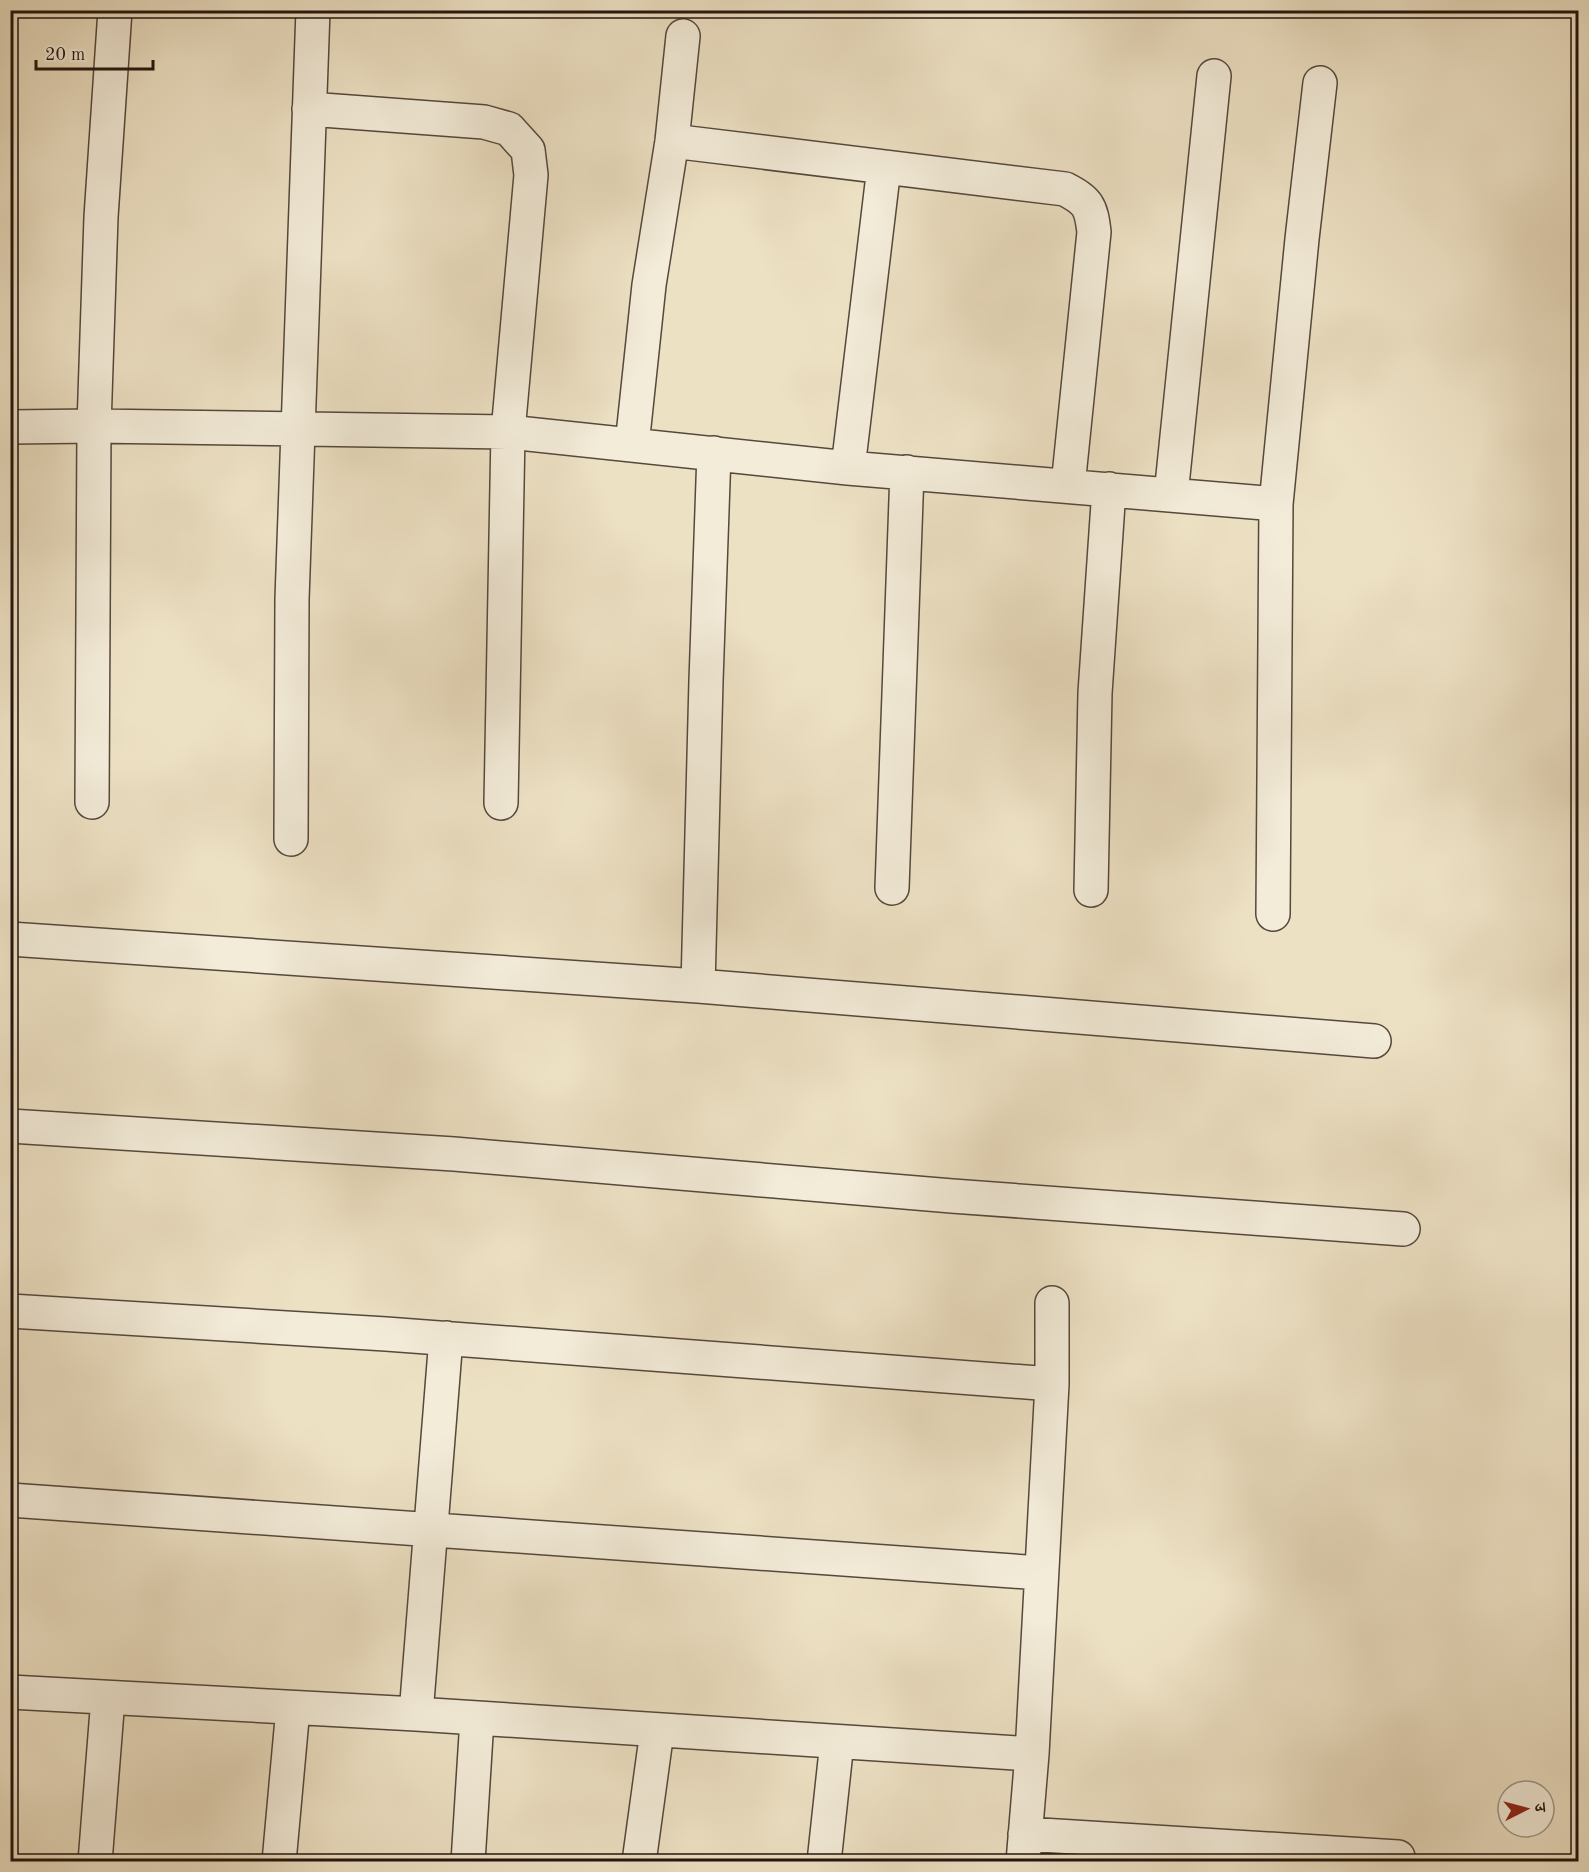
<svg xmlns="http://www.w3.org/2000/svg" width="1589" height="1872" viewBox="0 0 1589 1872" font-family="'Old Standard TT','Noto Serif Devanagari',serif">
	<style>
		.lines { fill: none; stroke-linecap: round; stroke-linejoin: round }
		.minor-casing { stroke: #55483c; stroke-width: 36 }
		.minor { stroke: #f3ecd9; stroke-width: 33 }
	</style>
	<rect width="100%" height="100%" fill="#ede1c4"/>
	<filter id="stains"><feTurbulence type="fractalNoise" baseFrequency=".00333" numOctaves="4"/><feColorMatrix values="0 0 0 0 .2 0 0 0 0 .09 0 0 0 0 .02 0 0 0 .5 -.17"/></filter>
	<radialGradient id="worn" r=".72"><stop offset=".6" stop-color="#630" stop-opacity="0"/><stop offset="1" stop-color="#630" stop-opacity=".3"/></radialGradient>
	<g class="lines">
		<g class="minor-casing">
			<path id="minor" d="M309,109l175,13 25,7 19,21 3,25 -23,257 -7,371
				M672,141l393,48c23,12 26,17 29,43l-26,254
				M10,427l84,-1 414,6 340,36 428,36
				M632,445l17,-160 23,-144 11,-105
				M848,468l36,-301
				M1171,495l43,-419
				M92,802l2,-376 7,-209 14,-207
				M291,839l1,-240 21,-589
				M892,888l15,-416
				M1091,890l4,-197 14,-204
				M1273,914l3,-410 26,-265 18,-156
				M10,939l688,47 676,55
				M698,986l8,-305 8,-228
				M10,1126l444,28 498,42 451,33
				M10,1311l376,23 666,50
				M10,1500l1031,73
				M10,1692l406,22 616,40
				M416,1714l30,-376
				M1025,1834l373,23
				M95,1862l13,-164
				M279,1862l14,-154
				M468,1862l9,-143
				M639,1862l18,-131
				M824,1862l13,-120
				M1023,1862l9,-108 20,-370v-81"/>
		</g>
		<use href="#minor" class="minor"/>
	</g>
	<rect width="1589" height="1872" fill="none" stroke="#ede1c4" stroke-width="36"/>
	<rect x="12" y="12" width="1565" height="1848" fill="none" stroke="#22150e" stroke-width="3"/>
	<rect x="18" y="18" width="1553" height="1836" fill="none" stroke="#22150e" stroke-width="1.5"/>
	<g transform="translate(1526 1809) rotate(84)"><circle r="28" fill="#f3ecd9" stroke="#9f9688" stroke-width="1.5"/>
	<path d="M0-4.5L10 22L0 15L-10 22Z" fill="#8f2418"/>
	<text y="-9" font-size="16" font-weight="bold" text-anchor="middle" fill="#22150e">उ</text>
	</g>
	<path d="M36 60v9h117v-9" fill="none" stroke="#22150e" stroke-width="3"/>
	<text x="45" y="60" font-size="18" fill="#22150e" stroke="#f3ecd9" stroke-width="4.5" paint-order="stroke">20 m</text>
	<rect width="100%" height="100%" filter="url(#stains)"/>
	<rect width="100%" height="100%" fill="url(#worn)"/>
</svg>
